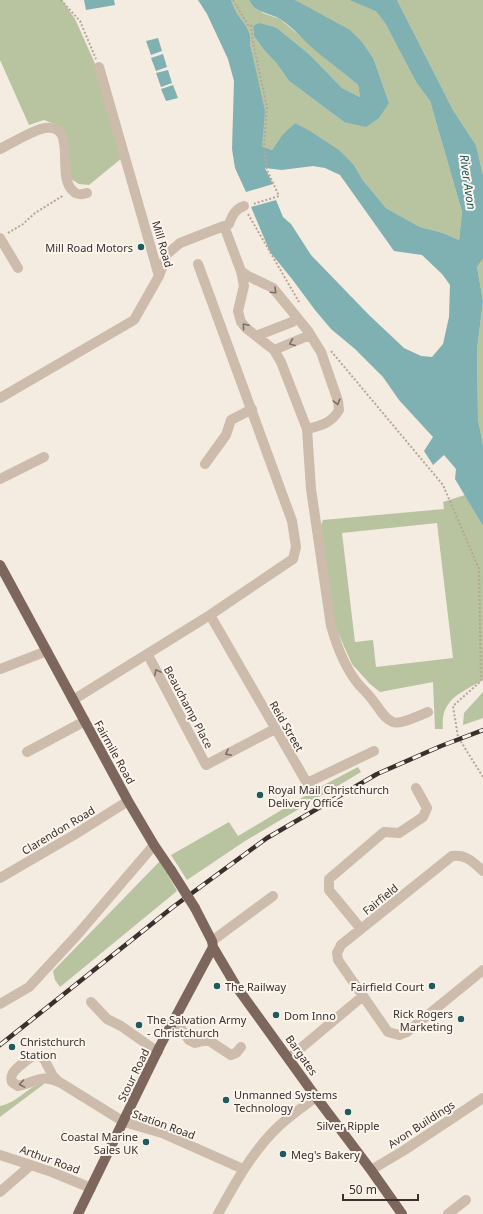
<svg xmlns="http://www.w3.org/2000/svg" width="483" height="1214" viewBox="0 0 483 1214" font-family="'Noto Sans',sans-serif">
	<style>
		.green { fill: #b8c4a0; fill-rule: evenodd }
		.water { fill: #7fb0b2 }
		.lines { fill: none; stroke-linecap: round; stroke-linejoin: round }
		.path { stroke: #b9a596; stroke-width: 2; stroke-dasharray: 2 2; stroke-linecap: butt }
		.minor { stroke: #cdbbac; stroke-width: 10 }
		.major { stroke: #7d675c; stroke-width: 10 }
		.rail-casing { stroke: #3b302b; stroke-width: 4.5 }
		.rail { stroke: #fbf5ee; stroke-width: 3; stroke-dasharray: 9; stroke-linecap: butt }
		.major-bridge { stroke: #7d675c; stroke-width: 10 }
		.oneway { stroke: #7d6f65 }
		.poi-dot { fill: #1f5a5e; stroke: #fbf5ee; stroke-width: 1.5 }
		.labels { text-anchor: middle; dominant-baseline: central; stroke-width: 4; stroke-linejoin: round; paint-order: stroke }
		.street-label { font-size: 11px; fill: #3b302b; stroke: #fbf5ee }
		.poi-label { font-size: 11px; fill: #3b302b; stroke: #fbf5ee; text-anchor: start }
		.water-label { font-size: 12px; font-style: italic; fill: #1f5a5e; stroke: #fbf5ee }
	</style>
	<rect width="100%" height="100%" fill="#f4ebe1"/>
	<path class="green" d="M0,0h62l13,19 22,49 25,90 -33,27 -10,-1 -8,-5 -4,-42 -5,-10 -18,-7 -15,5 -29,-65z
		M231,0h18l2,3 12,10 17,6 78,66 2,12 -18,-9 -33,-34 -32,-26 -24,-2 1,10 10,14 13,14 12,17 55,41 45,-19 -15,-43 -79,-60h54l27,10 9,13 31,59 14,19 32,111 -3,28 -16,-7 -23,-6 -34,-19 -24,-29 -8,-14 -32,-26 -27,-16 -13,12 -10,15 -10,-4c1,-35 -5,-69 -12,-102 3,-11 -6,-21 -12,-29 -3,-5 -5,-10 -7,-15z
		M397,0h86v175l-7,-30 -23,-35z
		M483,259v186l-5,-26 -1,-69 6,-49 -6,-34z
		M465,495l18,31v154c-22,13 -43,19 -40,49h-8l-2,-47 -53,10 -10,-8 -18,-20 -17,-38 -14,-101 2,-5 121,-11 -1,-7zM437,523l16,135 -77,9 -3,-27 -18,2 -13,-109z
		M483,692v26l-20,7 1,-12z
		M358,767l3,5 -116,69 -58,39 -16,-25 58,-33 9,14 82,-49z
		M160,861l17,30 -117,96 -5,-7 -2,-9z
		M43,1083l1,1 -44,33v-11c17,-3 27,-19 43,-23z"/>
	<path class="water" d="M84,0h30l1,5 -29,5z
		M198,0h33c2,5 4,10 7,15 6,8 15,18 12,29l15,67 -3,35 10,4 10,-15 13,-12 15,8 29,19 15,15 8,14 24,29 34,19 23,6 16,7 3,-28 -32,-111 -14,-19 -31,-59 -9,-12 -27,-11h48l56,110 23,35 7,30v84l-6,8 6,34 -6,49 1,69 5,26v81l-28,-47 1,-10 -12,-14 -11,10 -9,-14 9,-14 -34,-37 -16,-23 -28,-28 -24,-20 -16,-19 -23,-31 -22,-27 -19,-45 25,-7 7,17 8,7 20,31 58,60 35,33 17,8 11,1 11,-13 6,-27 1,-32 -8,-11 -20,-19 -28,-4 -54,-76 -15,-7 -12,-2 -31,4 -17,-2 8,16 -27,8 -11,-24 -3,-19 2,-68 -6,-22 -21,-45z
		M249,0h46l55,30 12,12 12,18 15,43 -10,15 -13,9 -22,-5 -55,-41 -12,-17 -13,-14 -10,-14 -1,-10 6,-3 18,5 32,26 33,34 18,9 -2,-12c-13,-11 -27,-22 -41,-33 -12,-10 -23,-24 -37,-33 -10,-6 -25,-6 -31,-19z
		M158,38l4,13 -11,4 -5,-14z
		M163,54l4,13 -11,4 -5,-13z
		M168,70l4,13 -11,4 -5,-14z
		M173,85l5,13 -12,3 -5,-12z"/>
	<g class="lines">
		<path class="path" d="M61,0l19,21 16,38
			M233,0l15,25h3l2,18 14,64 -3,37 3,26 12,26 -26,8
			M248,214l51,88
			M8,233l15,-9 12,-11 29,-18
			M331,351l112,134 36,84 2,112 -28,25 5,31 25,40"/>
		<path class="minor" d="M0,149c10,-5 35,-20 45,-21 34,-5 10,48 28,63 4,4 8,4 14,2
			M224,226l17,45 3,15 -6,25 3,11 5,6 28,22 7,12 26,67c13,-3 25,-6 32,-19l-1,-9 -17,-49 -13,-21 -35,-43 -25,-12 -7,-5
			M0,238l18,30
			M159,276l8,-22 13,-11 49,-19c3,-8 6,-15 15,-18
			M256,336l36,-14 5,-4
			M274,350l36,-15
			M0,398l134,-78 25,-44 -60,-209
			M307,429l4,60 20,137c6,21 14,43 29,60 5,5 10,10 14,16 6,7 10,17 19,20 7,3 27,-7 35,-10
			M205,464l21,-29 5,-15 21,-11
			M0,479l44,-22
			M210,615l97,168 67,-32
			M148,655l58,110 69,-36
			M0,669l47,-18
			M73,700l137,-85 83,-56 3,-12 -4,-26 -94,-257
			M27,752l58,-31
			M483,871c-10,-9 -17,-17 -31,-15l-111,89 -4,8 1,7 50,72 11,3 8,-3 76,-62
			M0,878l74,-43 54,-34
			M361,929l-32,-39v-11l55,-47 15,1 24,-16 4,-9 -11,-20
			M212,941l61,-45
			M91,1002l16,17 14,7 37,26
			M0,1004l29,-17 49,-53 76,-89
			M174,1019l15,21 6,3 13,-3 23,15 5,-2 5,-6
			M289,1058l74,-62
			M59,1082l-6,-6 -9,-17c-3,-2 -5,-4 -9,-3 -4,0 -20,13 -22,17 -2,3 -2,6 -1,9l6,4c20,-4 21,-13 43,-3l63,39 38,11 81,36
			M0,1155l52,17 39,16
			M371,1170l32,-19 80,-53
			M0,1192l31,-27
			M218,1214c17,-31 35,-64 62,-89 11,-10 24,-19 36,-28
			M448,1214l18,-14"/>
		<path class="major" d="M0,565l128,236 26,44 17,25
			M195,908l17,33 1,6 23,39 80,111 55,73 31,44
			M78,1214l82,-168 53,-99"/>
		<g class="rail-casing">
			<path id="rail" d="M0,1045l173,-138 94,-69 110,-64 64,-28 42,-16"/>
		</g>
		<use href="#rail" class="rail"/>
		<path class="major-bridge" d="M171,870l24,38"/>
	</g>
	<defs><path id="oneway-chevron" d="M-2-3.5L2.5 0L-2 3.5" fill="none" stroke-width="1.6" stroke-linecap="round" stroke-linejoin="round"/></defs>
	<g class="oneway">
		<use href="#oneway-chevron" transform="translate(274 291) rotate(43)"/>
		<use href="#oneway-chevron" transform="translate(245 326) rotate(-130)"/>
		<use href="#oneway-chevron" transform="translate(292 343) rotate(157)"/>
		<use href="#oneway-chevron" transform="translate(337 402) rotate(75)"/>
		<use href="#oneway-chevron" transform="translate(157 672) rotate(-118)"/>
		<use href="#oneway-chevron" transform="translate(228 753) rotate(153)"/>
		<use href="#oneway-chevron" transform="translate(22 1084) rotate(170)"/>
	</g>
	<g class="poi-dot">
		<circle cx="141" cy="247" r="4"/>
		<circle cx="260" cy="795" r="4"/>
		<circle cx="217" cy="986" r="4"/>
		<circle cx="432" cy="986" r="4"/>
		<circle cx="276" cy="1015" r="4"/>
		<circle cx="461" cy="1019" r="4"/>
		<circle cx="139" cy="1025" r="4"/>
		<circle cx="12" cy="1047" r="4"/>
		<circle cx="226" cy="1100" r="4"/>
		<circle cx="348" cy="1112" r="4"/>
		<circle cx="146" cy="1142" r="4"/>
		<circle cx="283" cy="1154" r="4"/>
	</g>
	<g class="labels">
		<g class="street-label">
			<text transform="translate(163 244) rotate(74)">Mill Road</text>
			<text transform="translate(189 707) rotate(62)">Beauchamp Place</text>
			<text transform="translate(287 726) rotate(60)">Reid Street</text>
			<text transform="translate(115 752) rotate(61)">Fairmile Road</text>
			<text transform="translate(58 830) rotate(-31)">Clarendon Road</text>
			<text transform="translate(380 899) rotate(-39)">Fairfield</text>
			<text transform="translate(302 1055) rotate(55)">Bargates</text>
			<text transform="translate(133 1075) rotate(-64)">Stour Road</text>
			<text transform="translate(164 1124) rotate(20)">Station Road</text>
			<text transform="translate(421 1124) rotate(-33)">Avon Buildings</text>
			<text transform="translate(50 1159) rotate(20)">Arthur Road</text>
		</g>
		<g class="poi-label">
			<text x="133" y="247" text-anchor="end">Mill Road Motors</text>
			<text x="268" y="789">Royal Mail Christchurch<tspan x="268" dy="13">Delivery Office</tspan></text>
			<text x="225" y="986">The Railway</text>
			<text x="424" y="986" text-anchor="end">Fairfield Court</text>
			<text x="453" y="1013" text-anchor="end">Rick Rogers<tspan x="453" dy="13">Marketing</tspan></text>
			<text x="284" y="1015">Dom Inno</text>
			<text x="147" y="1019">The Salvation Army<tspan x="147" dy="13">- Christchurch</tspan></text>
			<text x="20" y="1041">Christchurch<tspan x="20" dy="13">Station</tspan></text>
			<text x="234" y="1094">Unmanned Systems<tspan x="234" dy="13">Technology</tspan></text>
			<text x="348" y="1125" text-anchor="middle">Silver Ripple</text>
			<text x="138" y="1136" text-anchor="end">Coastal Marine<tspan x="138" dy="13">Sales UK</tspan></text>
			<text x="291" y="1154">Meg's Bakery</text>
		</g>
		<g class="water-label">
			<text transform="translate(468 182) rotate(82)">River Avon</text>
		</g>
	</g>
	<path d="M343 1194v6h75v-6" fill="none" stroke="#3b302b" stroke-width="2"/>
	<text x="349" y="1194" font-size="12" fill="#3b302b" stroke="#fbf5ee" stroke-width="3" paint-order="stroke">50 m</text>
</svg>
